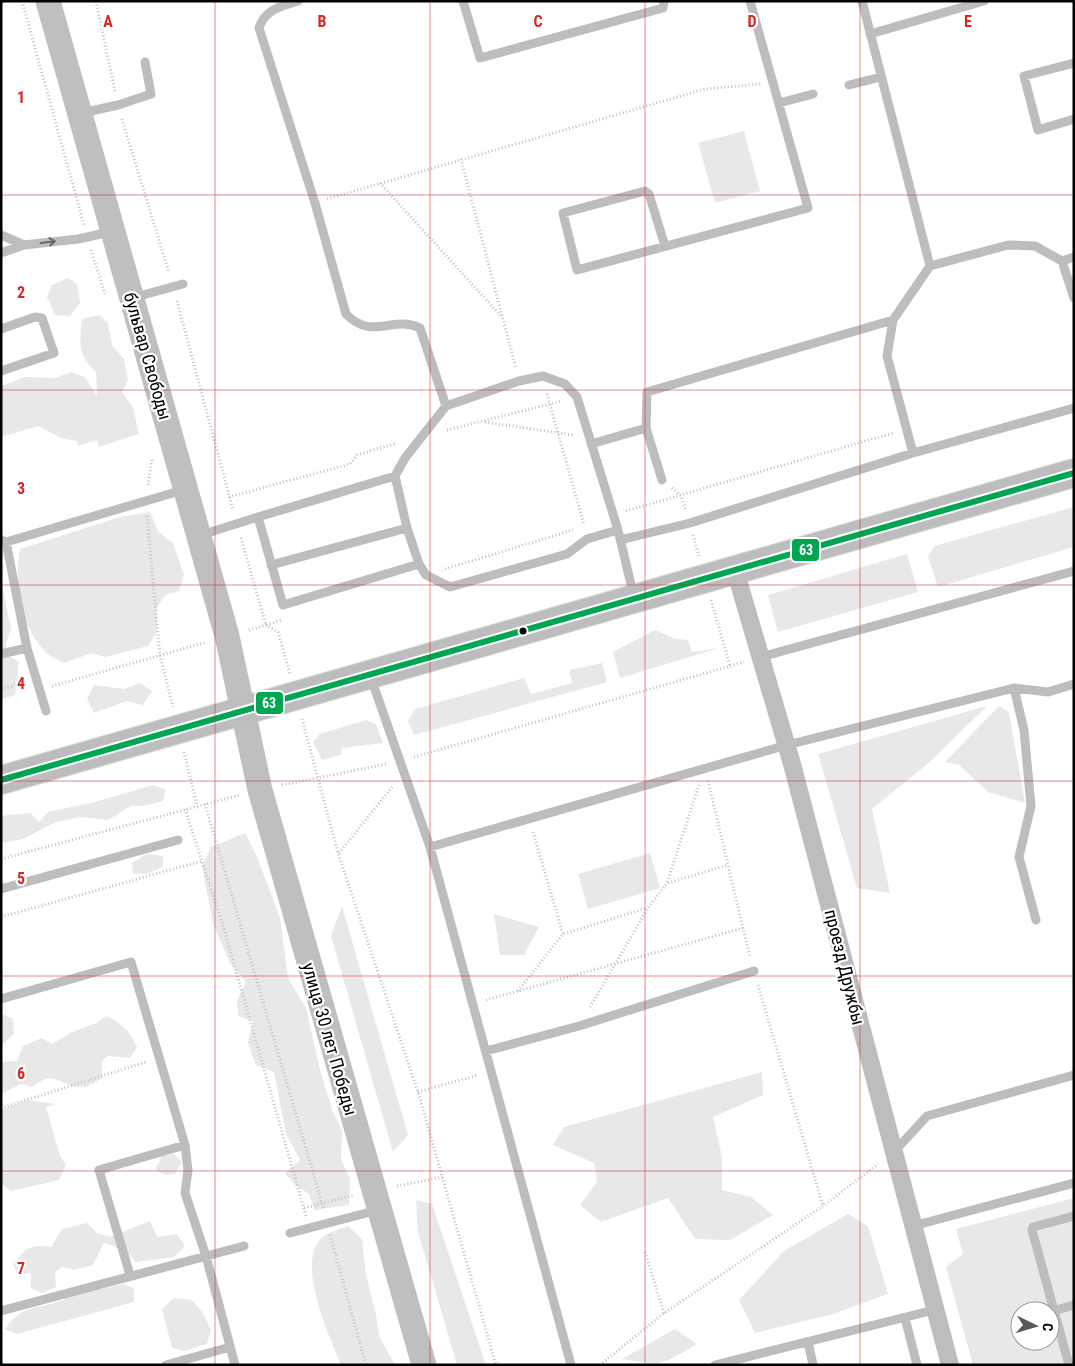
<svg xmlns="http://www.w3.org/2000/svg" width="1075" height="1366" viewBox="0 0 1075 1366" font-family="'Roboto Condensed',sans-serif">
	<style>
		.green { fill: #e8e8e8; fill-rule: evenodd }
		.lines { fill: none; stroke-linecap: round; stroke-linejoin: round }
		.primary-casing { stroke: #dbdbdb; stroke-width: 30 }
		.path { stroke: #c2c2c2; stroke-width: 3; stroke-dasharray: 1 2.5; stroke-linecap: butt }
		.service { stroke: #bdbdbd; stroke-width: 9 }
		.minor { stroke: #bdbdbd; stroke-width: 18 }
		.secondary { stroke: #bfbfbf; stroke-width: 25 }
		.primary { stroke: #bdbdbd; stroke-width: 28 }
		.bus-1-casing { stroke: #fff; stroke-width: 10 }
		.bus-1 { stroke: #00a651; stroke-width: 6 }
		.oneway { stroke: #686868 }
		.grid { fill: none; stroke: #d62828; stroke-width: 1; stroke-opacity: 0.55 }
		.bus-dot { fill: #000; stroke: #fff; stroke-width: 2 }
		.labels { text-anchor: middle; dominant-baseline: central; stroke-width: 4.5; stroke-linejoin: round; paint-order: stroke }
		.street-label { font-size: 18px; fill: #000; stroke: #fff }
		.grid-label { font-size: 16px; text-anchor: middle; font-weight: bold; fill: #d62828; stroke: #fff; stroke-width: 4.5; stroke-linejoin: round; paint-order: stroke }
		.line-badge { stroke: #fff; stroke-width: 2 }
		.badge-label { font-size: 14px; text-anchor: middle; font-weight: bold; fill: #fff }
	</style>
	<rect width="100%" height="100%" fill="#fff"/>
	<path class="green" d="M744,131l16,60 -45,12 -17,-60z
		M67,278l10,6 3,19 -10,13 -15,-1 -8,-18 5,-12z
		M100,315l8,8 4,22 12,14 4,21 -6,12 11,15 6,27 -40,13 -2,-7 -19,6 -1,-5 -16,-3 -23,-12 -37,11v-51l24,-9 30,1 16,-6 14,5 12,19 -1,-24c-18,-15 -17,-30 -14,-53z
		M1074,507v40l-136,40 -10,-30 6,-11z
		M150,512l8,19 15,12 11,32 -5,16 -14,4 -9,14 1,23 -9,14 -43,11 -13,-4 -28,10c-6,-3 -13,-6 -17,-10 -27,-25 -33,-70 -27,-104l100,-32z
		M907,554l11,38 -140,40 -10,-37z
		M1,581l10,47 -5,16 3,12 10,6 -4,33 -14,4z
		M655,630l21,9 12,1 4,12 27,-4 -99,30 -7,-26z
		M602,663l5,19 -193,53 -6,-14 7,-12 109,-31 7,16 41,-11 -3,-13z
		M140,683l12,8 -9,14 -16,-4 -33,12 -7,-14 7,-14 30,4z
		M987,706l-56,55 -59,48 18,84 -33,-5 -39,-134z
		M999,706l10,6 16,91 -37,-11 -29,-27 -14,-3z
		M366,720l10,4 7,19 -41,5 -1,7 -19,5 -9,-18 7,-8z
		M153,785l13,5 -3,11 -20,5h-12l-23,14 -27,-3 -25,5 -33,17 -22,4v-27l30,-3 8,9 9,-10 47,-10z
		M245,833l13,26 22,59 8,60 18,30 14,62 13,42 9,18 -1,29 9,20 -1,26 -34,5 -6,-16 -15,-10 -9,-11 15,-13 -14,-26 -12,-62 -18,-7 -8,-22 5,-22 -15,-5 -1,-15 9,-19 -16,-19 -17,-39 -11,-58 9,-19z
		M650,853l10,35 -72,21 -10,-35z
		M147,854l16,2v11l-17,7h-13l-1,-11z
		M342,906l66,229 -15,17 -62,-216z
		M494,914l45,13 -15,28h-24z
		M1,1013l12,6 1,15 -13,12z
		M106,1016c16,7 24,15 31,31l-7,11 -22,-2 -6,5v17c-4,2 -9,6 -14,8 -23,7 -32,-21 -55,1l-12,-3 -20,10v-32l16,-1 6,-15 19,-8 10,6 22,-13 23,-8z
		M762,1072l1,23 -50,22 9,40v33l29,7 22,18 -43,25 -35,-1 -27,-41 -67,24 -21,-17 17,-23 -3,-19 -41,-18 11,-18z
		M27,1100l28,4 -9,3 14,49 6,9 -7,15 -48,11 -10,-8v-73z
		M174,1154l8,8 -7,12 -9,1 -11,-5 7,-14z
		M1074,1198v167h-101l-27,-98 17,-13 -7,-25zM1020,1311h30v30h-30z
		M416,1200l16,4 54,161h-29l-39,-133z
		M848,1214l20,12 20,68 -55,20 -78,19 -16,-33 45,-49z
		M150,1221l7,16 20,-3 8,12 -11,11 -38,5 -11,-12 -21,-7 -11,22 -19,5 -12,-3 -7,5 1,15 -14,6 -11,-5v-15l-13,1 -5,-9c12,-17 17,-21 38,-18l11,-18 25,-6 10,10 13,4z
		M348,1226l14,13 4,36 10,39 3,22 16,29h-54c-11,-27 -47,-105 -18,-128 6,-5 17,-8 25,-11z
		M123,1284l11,4v14l-117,32 -12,-5c19,-27 34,-19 58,-29 5,-3 11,-9 15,-12l24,1z
		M174,1298l18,2 11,13 8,17 -4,14 -22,7 -13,-3 -10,-39z
		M675,1329l22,15c-35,21 -34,22 -75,15z"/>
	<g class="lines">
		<g class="primary-casing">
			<path id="primary" d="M1,780l1073,-307"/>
		</g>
		<path class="path" d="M22,1l62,224
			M96,1l19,90
			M122,119l47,154
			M461,159l55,210
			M380,183l121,133
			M327,199l378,-110 55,-5
			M91,250l14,44
			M177,301l56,209
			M547,394l37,131
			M485,422l88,13
			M447,430l115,-29
			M148,485l4,-26
			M672,488l9,8 5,14
			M229,497l121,-33 7,-9 40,-12
			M626,511l267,-78
			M147,516l13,140 13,51
			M693,535l6,21
			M241,538l25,87 15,-5
			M445,569l128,-39
			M711,600l19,66
			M249,630l17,-5 12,7 12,42
			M52,686l155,-44
			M1,689l18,-5 5,1
			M302,719l36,134 80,239 78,273
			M184,752l13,53
			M414,757l330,-95
			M708,781l42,176
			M282,785l104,-21
			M205,804l119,406
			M185,809l39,120 82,287
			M533,832l30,102
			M339,853l54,-67
			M1,859l239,-64
			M668,883l60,-18
			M1,917l201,-56
			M758,985l65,221
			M518,991l45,-57 84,-26
			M486,1000l257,-72
			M590,1007l58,-99 19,-25 32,-98
			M418,1092l60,-17
			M1,1108l145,-46
			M397,1186l46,-9
			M304,1208l50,-13
			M330,1235l36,130
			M645,1252l19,61
			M600,1365l64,-52 159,-107 55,-42"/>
		<path class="service" d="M298,1c-18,6 -33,8 -39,27l56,175 31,111c26,27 47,1 74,14l26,78
			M463,1l17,57 183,-50 1,-7
			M862,1l68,265
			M870,34l114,-33
			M1074,63l-50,13 14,54 36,-11
			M849,85l32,-8
			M779,103l34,-9
			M82,113l36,-8 33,-11 -6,-32
			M1,235l23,10 54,-6 32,-7
			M665,246l-16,-52 -4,-3 -82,22 14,57 231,-62 -58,-207
			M1,253l23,-8
			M1062,261l12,37
			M132,298l51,-14
			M1,329l34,-12 7,1 12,35 -53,18
			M591,444l55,-16
			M913,453l-26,-97 6,-36 37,-54 78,-21 27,1 27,15 12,-4
			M395,476l-137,41 25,88 136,-41
			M662,480l-16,-52 1,-36 246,-72
			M618,530l-31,9 -20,15 -117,33 -24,-12 -7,-11 -12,-36 -12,-52 10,-18 41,-52 73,-25 24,-5 22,8 12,13 41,133 16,67
			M201,535l57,-18
			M1,540l5,2 177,-52
			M620,540l70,-17 223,-70 161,-45
			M6,542l21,106 19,63
			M271,565l136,-37
			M1,654l26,-6
			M761,657l313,-86
			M371,678l59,169 141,518
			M1014,688l10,42 7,76 -12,51 17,63
			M430,847l357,-102 227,-57 34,4 26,-8
			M1,889l177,-49
			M1,999l130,-37 54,183 3,25 -3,23 21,63 29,109
			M486,1051l93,-25 175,-55
			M893,1153l34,-37 147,-41
			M913,1226l161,-43
			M290,1233l88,-23
			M130,1275l-31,-105 86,-25
			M1,1311l243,-65
			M1053,1311l21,-6
			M905,1318l12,47
			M808,1342l5,23
			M166,1365l64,-18
			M715,1365l219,-55
			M1069,1365l-37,-135 1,-3 41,-11"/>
		<path class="minor" d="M735,570l57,194 158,601"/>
		<path class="secondary" d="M48,1l179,635 33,154 164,575"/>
		<use href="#primary" class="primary"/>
		<g class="bus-1-casing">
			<path id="bus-1" d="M1,780l1073,-307"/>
		</g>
		<use href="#bus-1" class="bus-1"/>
	</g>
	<defs><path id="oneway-shaft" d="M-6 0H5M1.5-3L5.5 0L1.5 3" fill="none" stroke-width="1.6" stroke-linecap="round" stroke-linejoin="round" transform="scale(1.25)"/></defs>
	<use class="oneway" href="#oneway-shaft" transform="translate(48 242) rotate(-7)"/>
	<path class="grid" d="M215,1v1364M430,1v1364M645,1v1364M860,1v1364M1,195h1073M1,390h1073M1,585h1073M1,781h1073M1,976h1073M1,1171h1073"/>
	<circle class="bus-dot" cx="523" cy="631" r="4.5"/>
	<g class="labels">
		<g class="street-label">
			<text transform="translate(148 356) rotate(74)">бульвар Свободы</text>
			<text transform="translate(845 967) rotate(76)">проезд Дружбы</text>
			<text transform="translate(330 1039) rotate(74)">улица 30 лет Победы</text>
		</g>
	</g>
	<g class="grid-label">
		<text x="108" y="27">A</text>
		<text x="322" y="27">B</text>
		<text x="538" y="27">C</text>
		<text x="752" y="27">D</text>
		<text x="968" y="27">E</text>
		<text x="21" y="103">1</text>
		<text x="21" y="298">2</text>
		<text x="21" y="494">3</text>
		<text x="21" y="689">4</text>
		<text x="21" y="884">5</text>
		<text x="21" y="1079">6</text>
		<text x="21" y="1274">7</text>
	</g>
	<g class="line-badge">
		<rect x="791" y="538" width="29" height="24" rx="5" fill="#00a651"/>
		<rect x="255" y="691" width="29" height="24" rx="5" fill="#00a651"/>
	</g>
	<g class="badge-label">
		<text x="806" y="555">63</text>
		<text x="269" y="708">63</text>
	</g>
	<rect width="1075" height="1366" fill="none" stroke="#000000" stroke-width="5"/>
	<g transform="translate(1035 1326) rotate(95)"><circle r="24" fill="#ffffff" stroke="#999999"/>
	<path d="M0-4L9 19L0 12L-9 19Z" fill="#595959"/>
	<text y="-8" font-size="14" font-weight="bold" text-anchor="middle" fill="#000000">С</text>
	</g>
</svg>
